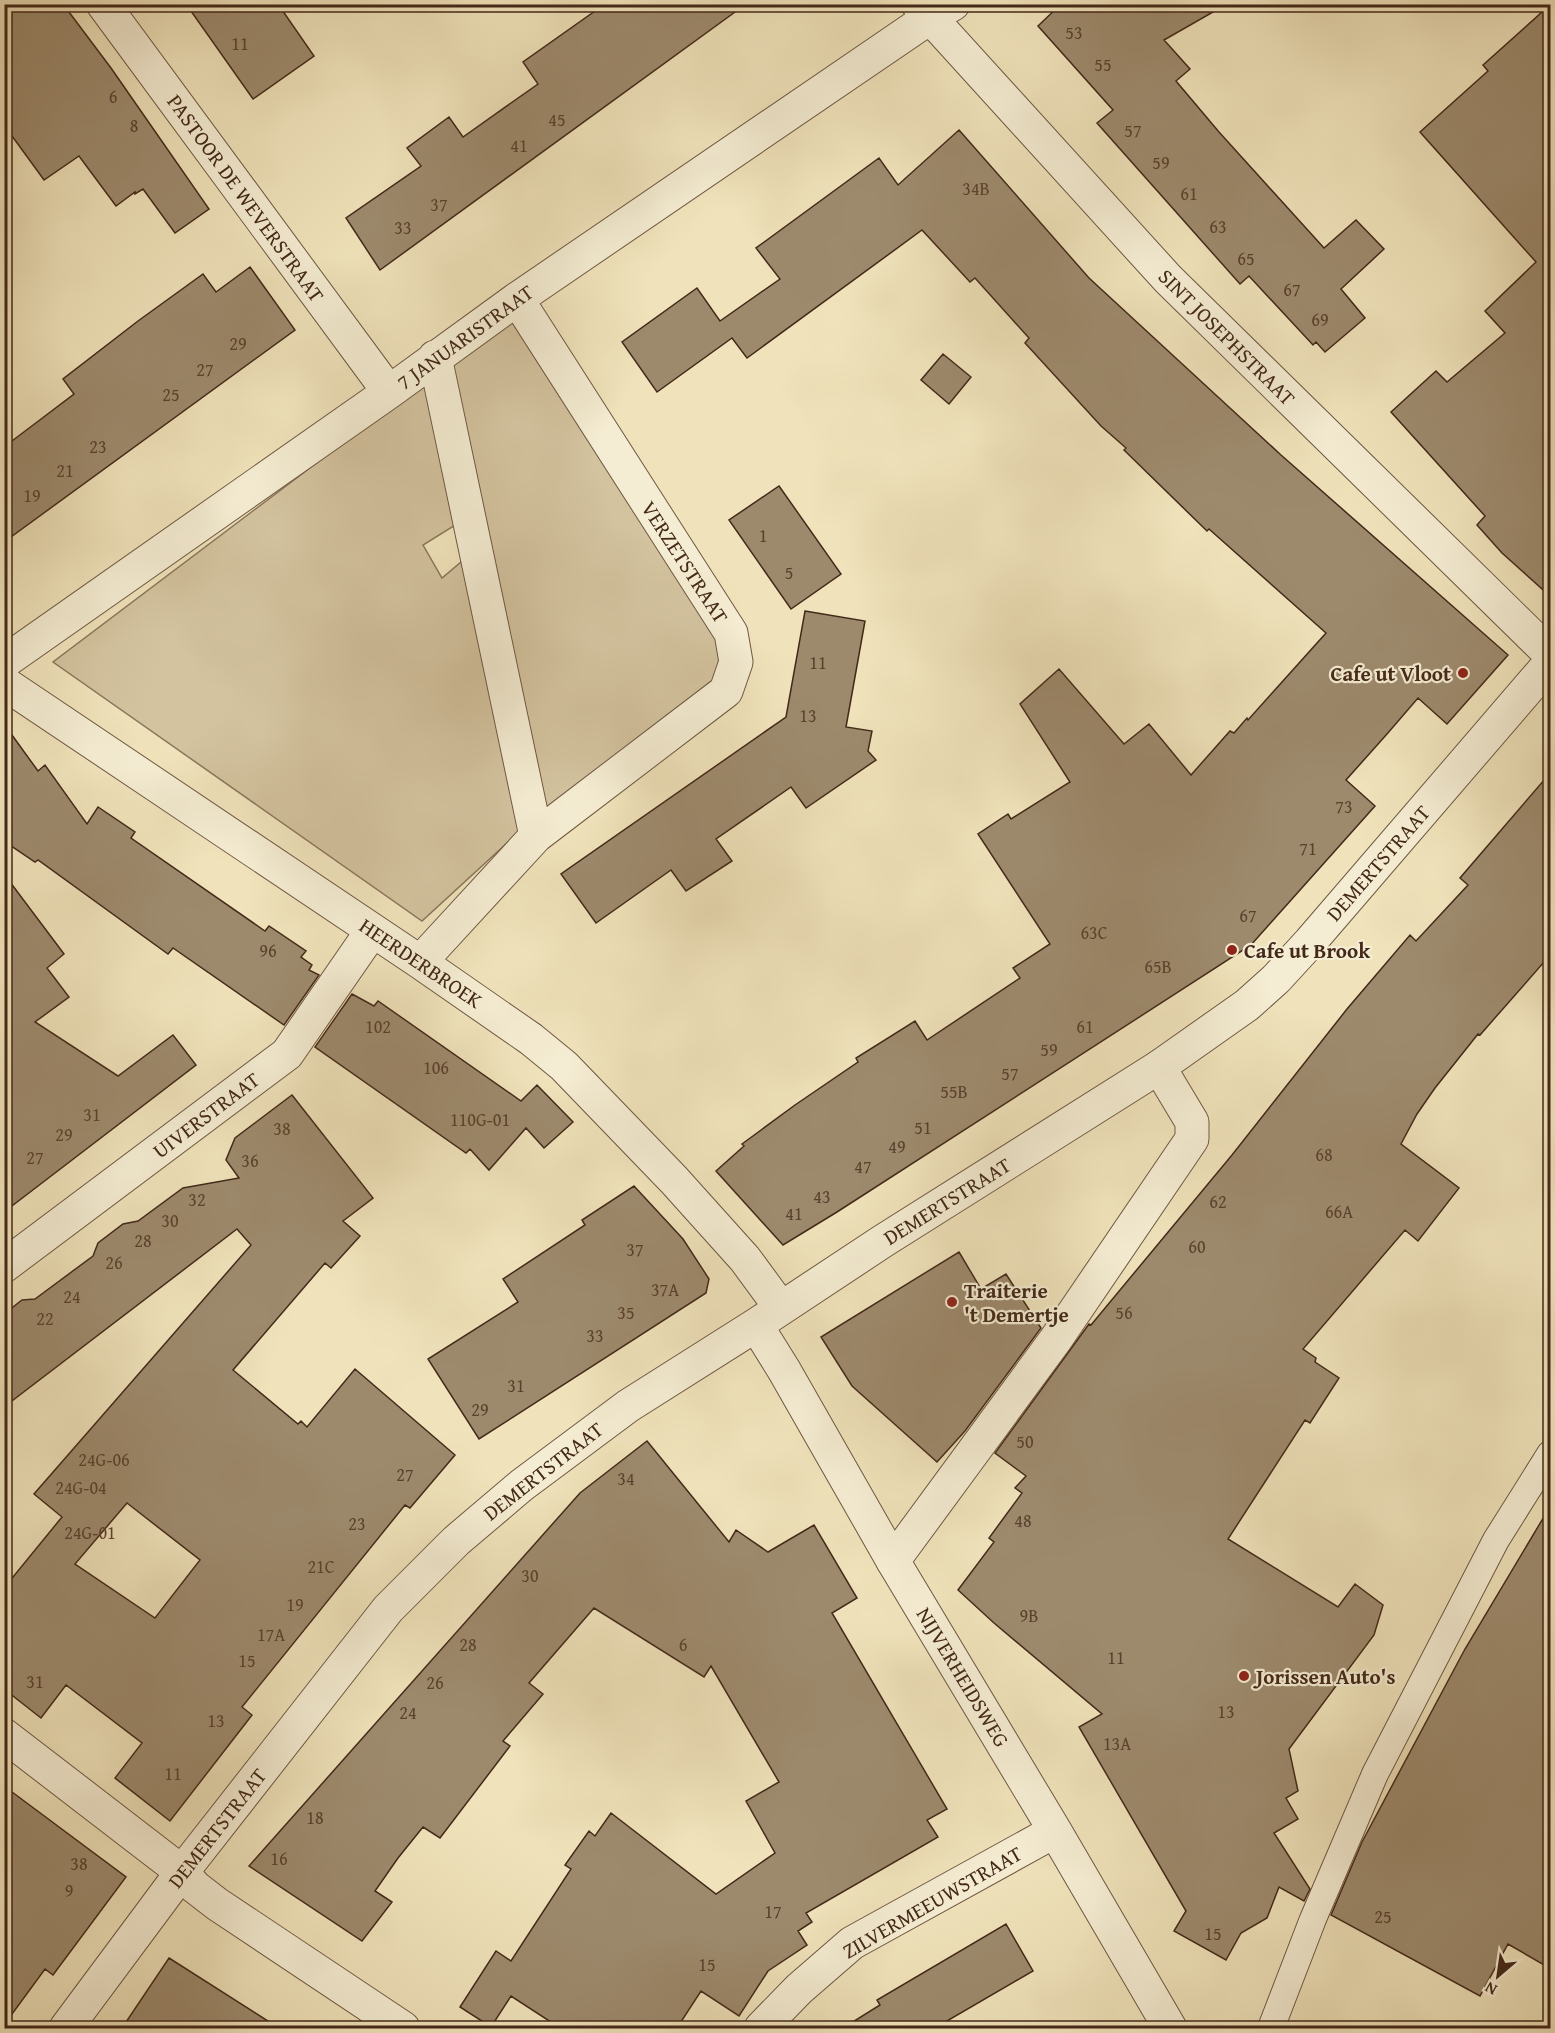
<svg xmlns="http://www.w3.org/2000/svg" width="1555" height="2033" viewBox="0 0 1555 2033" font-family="'Gentium Book Plus',serif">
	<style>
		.green { fill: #d3c39f; stroke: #8b765c; stroke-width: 1.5 }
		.building { fill: #9d8a6d; stroke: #432919; stroke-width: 1.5; fill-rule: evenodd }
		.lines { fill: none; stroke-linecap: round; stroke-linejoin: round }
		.service-casing { stroke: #6e5842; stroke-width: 28 }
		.pedestrian-casing { stroke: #6e5842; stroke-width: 35 }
		.minor-casing { stroke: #6e5842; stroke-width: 35 }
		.service { stroke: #f5edd3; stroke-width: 26 }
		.pedestrian { stroke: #f5edd3; stroke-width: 33 }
		.minor { stroke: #f5edd3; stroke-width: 33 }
		.poi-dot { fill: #8f2418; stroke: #f5edd3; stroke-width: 2 }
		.labels { text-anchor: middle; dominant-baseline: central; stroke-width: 4.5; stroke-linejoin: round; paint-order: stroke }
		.number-label { font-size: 18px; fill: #5a412e }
		.street-label { font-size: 21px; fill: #432919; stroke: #f5edd3 }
		.poi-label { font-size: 21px; font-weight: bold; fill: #432919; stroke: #f5edd3; text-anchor: start }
	</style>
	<rect width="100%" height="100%" fill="#f0e3bb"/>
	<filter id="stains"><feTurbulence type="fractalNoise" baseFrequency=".00333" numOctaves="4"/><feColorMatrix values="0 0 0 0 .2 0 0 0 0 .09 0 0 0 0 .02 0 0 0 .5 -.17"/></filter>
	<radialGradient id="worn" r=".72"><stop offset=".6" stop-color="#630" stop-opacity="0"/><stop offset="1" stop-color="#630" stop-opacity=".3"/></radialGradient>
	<path class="green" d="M512,316l207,320 4,22 -7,24 -173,131 -97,-448z
		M425,381l32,143 -34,21 19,33 25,-21 52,275 -97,89 -369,-259z"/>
	<path class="building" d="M4,4h59l48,64 98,141 -34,24 -32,-44 -8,5v-2l-19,14 -37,-50 -35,24 -40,-55z
		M186,4h92l36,52 -61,43z
		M605,4h141l-366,266 -34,-52 75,-52 -14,-18 42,-31 14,20 75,-53 -15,-22z
		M1061,4h166l-63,36 26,29 -14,12 43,51 105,116 32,-28 28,29 -43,40 24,29 -40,34 -9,-10 -3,3 -64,-69 -9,8 -143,-161 16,-13 -75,-84z
		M1551,4v593l-49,-44 -25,-28 8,-9 -94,-104 45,-41 11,11 58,-49 -20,-22 51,-49 -116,-130 68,-61 -5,-6z
		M959,130l130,148 192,177 227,200 -61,69 -29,-26 -31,36 -41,46 29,26 -124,139 -414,267 -54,33 -67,-74 28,-25 -2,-2 53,-39 63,-43 -2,-4 59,-37 12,19 93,-62 -7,-10 37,-24 -72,-110 30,-20 3,5 59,-37 -50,-78 39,-35 65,75 25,-20 42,51 39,-44 4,2 13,-15 1,2 78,-87 -117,-104 -2,2 -83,-81 2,-2 -25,-22 -76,-83 4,-5 -54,-60 -5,4 -48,-52 -175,128 -15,-20 -75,54 -35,-50 75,-54 23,33 60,-42 -24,-31 123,-90 19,27z
		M250,267l45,63 -291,212v-95l70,-53 -11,-15 75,-58 65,-47 13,18z
		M943,354l28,23 -22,27 -28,-24z
		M779,486l62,88 -50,35 -62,-89z
		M805,611l60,10 -19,106 26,4 -4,20 8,9 -70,48 -15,-21 -75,52 16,22 -46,30 -15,-21 -75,53 -35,-49 225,-157z
		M4,724l34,47 7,-6 42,59 11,-17 37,25 -4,6 134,93 4,-5 37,25 -5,6 11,8 -3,5 10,5 -35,50 -111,-77 -5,6 -130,-94 -3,2 -31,-21z
		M1551,772v182l-71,81 -2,-1 -43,54 -18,26 -16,30 58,44 -41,53 -13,-11 -102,119 13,9 -1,4 24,16 -29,45 -5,-3 -77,119 110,68 17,-23 28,21 -9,30 -85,114 9,42 -12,7 12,21 -24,14 36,56 -6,12 -25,-14 -12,31 -26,15 -15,27 -52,-29 12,-20 -107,-184 23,-13 -108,-91 -36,-33 36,-48 -5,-4 33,-45 -7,-5 11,-12 -31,-23 94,-129 2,1 141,-170 115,-146 63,-74 6,6 52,-56 -8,-7z
		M4,874l60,80 -17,14 22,29 -34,25 83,54 55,-41 23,30 -192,147z
		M352,994l22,12 4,-5 143,100 16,-16 36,37 -29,26 -18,-20 -37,42 -19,-21 -4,4 -151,-106z
		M292,1095l81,103 -30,23 17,15 -29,32 -6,-5 -92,107 65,54 3,-3 6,6 48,-58 100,86 -45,53 -5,-3 -163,202 10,8 -82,106 -55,-43 27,-35 -76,-58 -25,33 -37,-29v-101l58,-71 -28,-23 217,-249 -14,-16 -233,178v-93l18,-14 13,-1 58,-43 5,-13 25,-19 15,-3 45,-33 56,-10 -13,-18 9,-22zM127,1503l73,57 -45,58 -80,-54z
		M634,1186l49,53 26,40 -3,14 -227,146 -51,-80 90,-57 -15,-23 82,-54 -3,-5z
		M959,1252l22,37 25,-15 35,54 -76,103 -28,31 -85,-76 -31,-49z
		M647,1441l82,101 7,-12 32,22 46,-27 43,73 -25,15 115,196 -20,11 11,17 -132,76 6,9 -14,9 9,14 -39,26 -29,45 -38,-25 -24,37h-117l-49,-32 -20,31 -31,-20 36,-56 15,10 60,-92 -6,-4 24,-34 6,5 16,-23 105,81 59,-41 -29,-52 33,-19 -68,-116 -7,11 -110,-69 -65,75 14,11 -40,47 7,5 -70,92 -17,-11 -25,31 -23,33 17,11 -30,39 -113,-75 331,-373z
		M1551,1505v464l-43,-25 -28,52 -149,-81 31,-73 103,-193z
		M4,1786l122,91 -73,98 -8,-6 -41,56z
		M1006,1924l27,47 -98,57h-92l37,-23 -3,-5z
		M169,1958l110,70h-157z"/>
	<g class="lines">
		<g class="service-casing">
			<path id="service" d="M1271,2028l42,-109 62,-145 121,-234 54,-86"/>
		</g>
		<g class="pedestrian-casing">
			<path id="pedestrian" d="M893,1561l163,-222 136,-200v-17l-33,-55"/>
		</g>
		<g class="minor-casing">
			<path id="minor" d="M103,4l286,388
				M918,4l250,275 382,375
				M435,357l101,479
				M4,662l385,-270 128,-93 412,-281 24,-14
				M4,683l416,279 111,77 33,27 110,114 71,79 36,49
				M420,962l116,-126 190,-145 10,-29 -5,-29 -214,-334
				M4,1266l283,-212 85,-123
				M756,1325l28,45 109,191 162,270 115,197
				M4,1735l178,137 13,15 22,17 186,124
				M66,2028l116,-156 206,-263 68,-68 66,-56 106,-79 128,-81 127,-84 276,-174 88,-62 29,-26 34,-37 240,-279
				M761,2028l38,-39 53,-46 203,-112"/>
		</g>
		<use href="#service" class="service"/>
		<use href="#pedestrian" class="pedestrian"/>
		<use href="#minor" class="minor"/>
	</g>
	<g class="poi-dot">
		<circle cx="1463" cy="673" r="6"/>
		<circle cx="1232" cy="950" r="6"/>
		<circle cx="952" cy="1302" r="6"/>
		<circle cx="1244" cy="1676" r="6"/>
	</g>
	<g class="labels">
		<g class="number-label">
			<text x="1074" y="32">53</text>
			<text x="240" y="43">11</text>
			<text x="1103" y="64">55</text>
			<text x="113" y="96">6</text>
			<text x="557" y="119">45</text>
			<text x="134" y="125">8</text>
			<text x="1133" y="130">57</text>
			<text x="519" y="145">41</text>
			<text x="1161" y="162">59</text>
			<text x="976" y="188">34B</text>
			<text x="1189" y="193">61</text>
			<text x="439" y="204">37</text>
			<text x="1218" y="226">63</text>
			<text x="403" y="227">33</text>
			<text x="1246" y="258">65</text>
			<text x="1292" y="289">67</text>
			<text x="1320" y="319">69</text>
			<text x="238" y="343">29</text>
			<text x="205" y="369">27</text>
			<text x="171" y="394">25</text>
			<text x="98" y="446">23</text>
			<text x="65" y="470">21</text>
			<text x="32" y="495">19</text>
			<text x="763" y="535">1</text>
			<text x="789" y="572">5</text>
			<text x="818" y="662">11</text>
			<text x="808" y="715">13</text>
			<text x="1344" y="806">73</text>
			<text x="1308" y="848">71</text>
			<text x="1248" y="915">67</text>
			<text x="1094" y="932">63C</text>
			<text x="268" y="950">96</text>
			<text x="1158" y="966">65B</text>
			<text x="378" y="1026">102</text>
			<text x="1085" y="1026">61</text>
			<text x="1049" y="1049">59</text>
			<text x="436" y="1067">106</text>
			<text x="1010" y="1073">57</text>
			<text x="954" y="1091">55B</text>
			<text x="92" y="1114">31</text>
			<text x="480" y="1119">110G-01</text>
			<text x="923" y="1127">51</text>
			<text x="282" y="1128">38</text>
			<text x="64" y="1134">29</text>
			<text x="897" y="1146">49</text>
			<text x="1324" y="1154">68</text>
			<text x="35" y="1157">27</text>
			<text x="250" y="1160">36</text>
			<text x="863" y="1166">47</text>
			<text x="822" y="1196">43</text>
			<text x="197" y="1199">32</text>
			<text x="1218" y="1201">62</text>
			<text x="1339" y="1211">66A</text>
			<text x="794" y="1213">41</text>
			<text x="170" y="1220">30</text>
			<text x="143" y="1240">28</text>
			<text x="1197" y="1246">60</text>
			<text x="635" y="1249">37</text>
			<text x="114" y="1262">26</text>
			<text x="665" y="1289">37A</text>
			<text x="72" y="1296">24</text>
			<text x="626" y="1312">35</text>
			<text x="1124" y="1312">56</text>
			<text x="45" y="1318">22</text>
			<text x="595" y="1335">33</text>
			<text x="516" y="1385">31</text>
			<text x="480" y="1409">29</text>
			<text x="1025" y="1441">50</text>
			<text x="104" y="1459">24G-06</text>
			<text x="405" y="1474">27</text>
			<text x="626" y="1478">34</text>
			<text x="81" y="1487">24G-04</text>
			<text x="1023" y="1520">48</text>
			<text x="357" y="1523">23</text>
			<text x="90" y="1532">24G-01</text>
			<text x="321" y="1566">21C</text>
			<text x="530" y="1575">30</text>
			<text x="295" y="1604">19</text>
			<text x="1029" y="1615">9B</text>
			<text x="271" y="1634">17A</text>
			<text x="468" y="1644">28</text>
			<text x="683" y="1644">6</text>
			<text x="1116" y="1657">11</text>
			<text x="247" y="1660">15</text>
			<text x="35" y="1681">31</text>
			<text x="435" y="1682">26</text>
			<text x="1226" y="1711">13</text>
			<text x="408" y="1712">24</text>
			<text x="216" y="1720">13</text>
			<text x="1117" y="1743">13A</text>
			<text x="173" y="1773">11</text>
			<text x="315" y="1817">18</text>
			<text x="279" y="1858">16</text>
			<text x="79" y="1863">38</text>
			<text x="69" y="1890">9</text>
			<text x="773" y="1911">17</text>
			<text x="1383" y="1916">25</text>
			<text x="1213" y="1933">15</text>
			<text x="707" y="1964">15</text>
		</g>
		<g class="street-label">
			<text transform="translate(246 198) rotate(54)">PASTOOR DE WEVERSTRAAT</text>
			<text transform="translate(465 337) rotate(-36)">7 JANUARISTRAAT</text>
			<text transform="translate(1227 337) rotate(45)">SINT JOSEPHSTRAAT</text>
			<text transform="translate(685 562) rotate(57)">VERZETSTRAAT</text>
			<text transform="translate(1378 863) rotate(-49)">DEMERTSTRAAT</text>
			<text transform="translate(421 963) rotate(34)">HEERDERBROEK</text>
			<text transform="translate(206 1115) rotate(-37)">UIVERSTRAAT</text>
			<text transform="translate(947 1201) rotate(-32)">DEMERTSTRAAT</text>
			<text transform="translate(543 1471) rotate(-38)">DEMERTSTRAAT</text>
			<text transform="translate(963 1677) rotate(59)">NIJVERHEIDSWEG</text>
			<text transform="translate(217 1828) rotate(-52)">DEMERTSTRAAT</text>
			<text transform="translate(932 1902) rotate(-30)">ZILVERMEEUWSTRAAT</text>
		</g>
		<g class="poi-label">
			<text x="1451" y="673" text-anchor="end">Cafe ut Vloot</text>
			<text x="1244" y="950">Cafe ut Brook</text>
			<text x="964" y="1290">Traiterie<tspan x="964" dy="24">'t Demertje</tspan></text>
			<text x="1256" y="1676">Jorissen Auto's</text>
		</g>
	</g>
	<rect width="1555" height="2033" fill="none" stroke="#f0e3bb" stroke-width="24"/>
	<rect x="6" y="6" width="1543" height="2021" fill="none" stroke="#432919" stroke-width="3"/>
	<rect x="12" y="12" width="1531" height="2009" fill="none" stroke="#432919" stroke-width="1.5"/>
	<g transform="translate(1498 1976) rotate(209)" stroke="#f5edd3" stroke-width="4.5" paint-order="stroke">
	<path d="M0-4.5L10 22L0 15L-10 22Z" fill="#432919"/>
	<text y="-9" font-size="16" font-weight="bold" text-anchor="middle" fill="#432919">N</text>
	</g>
	<rect width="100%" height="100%" filter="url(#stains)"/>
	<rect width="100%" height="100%" fill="url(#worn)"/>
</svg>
